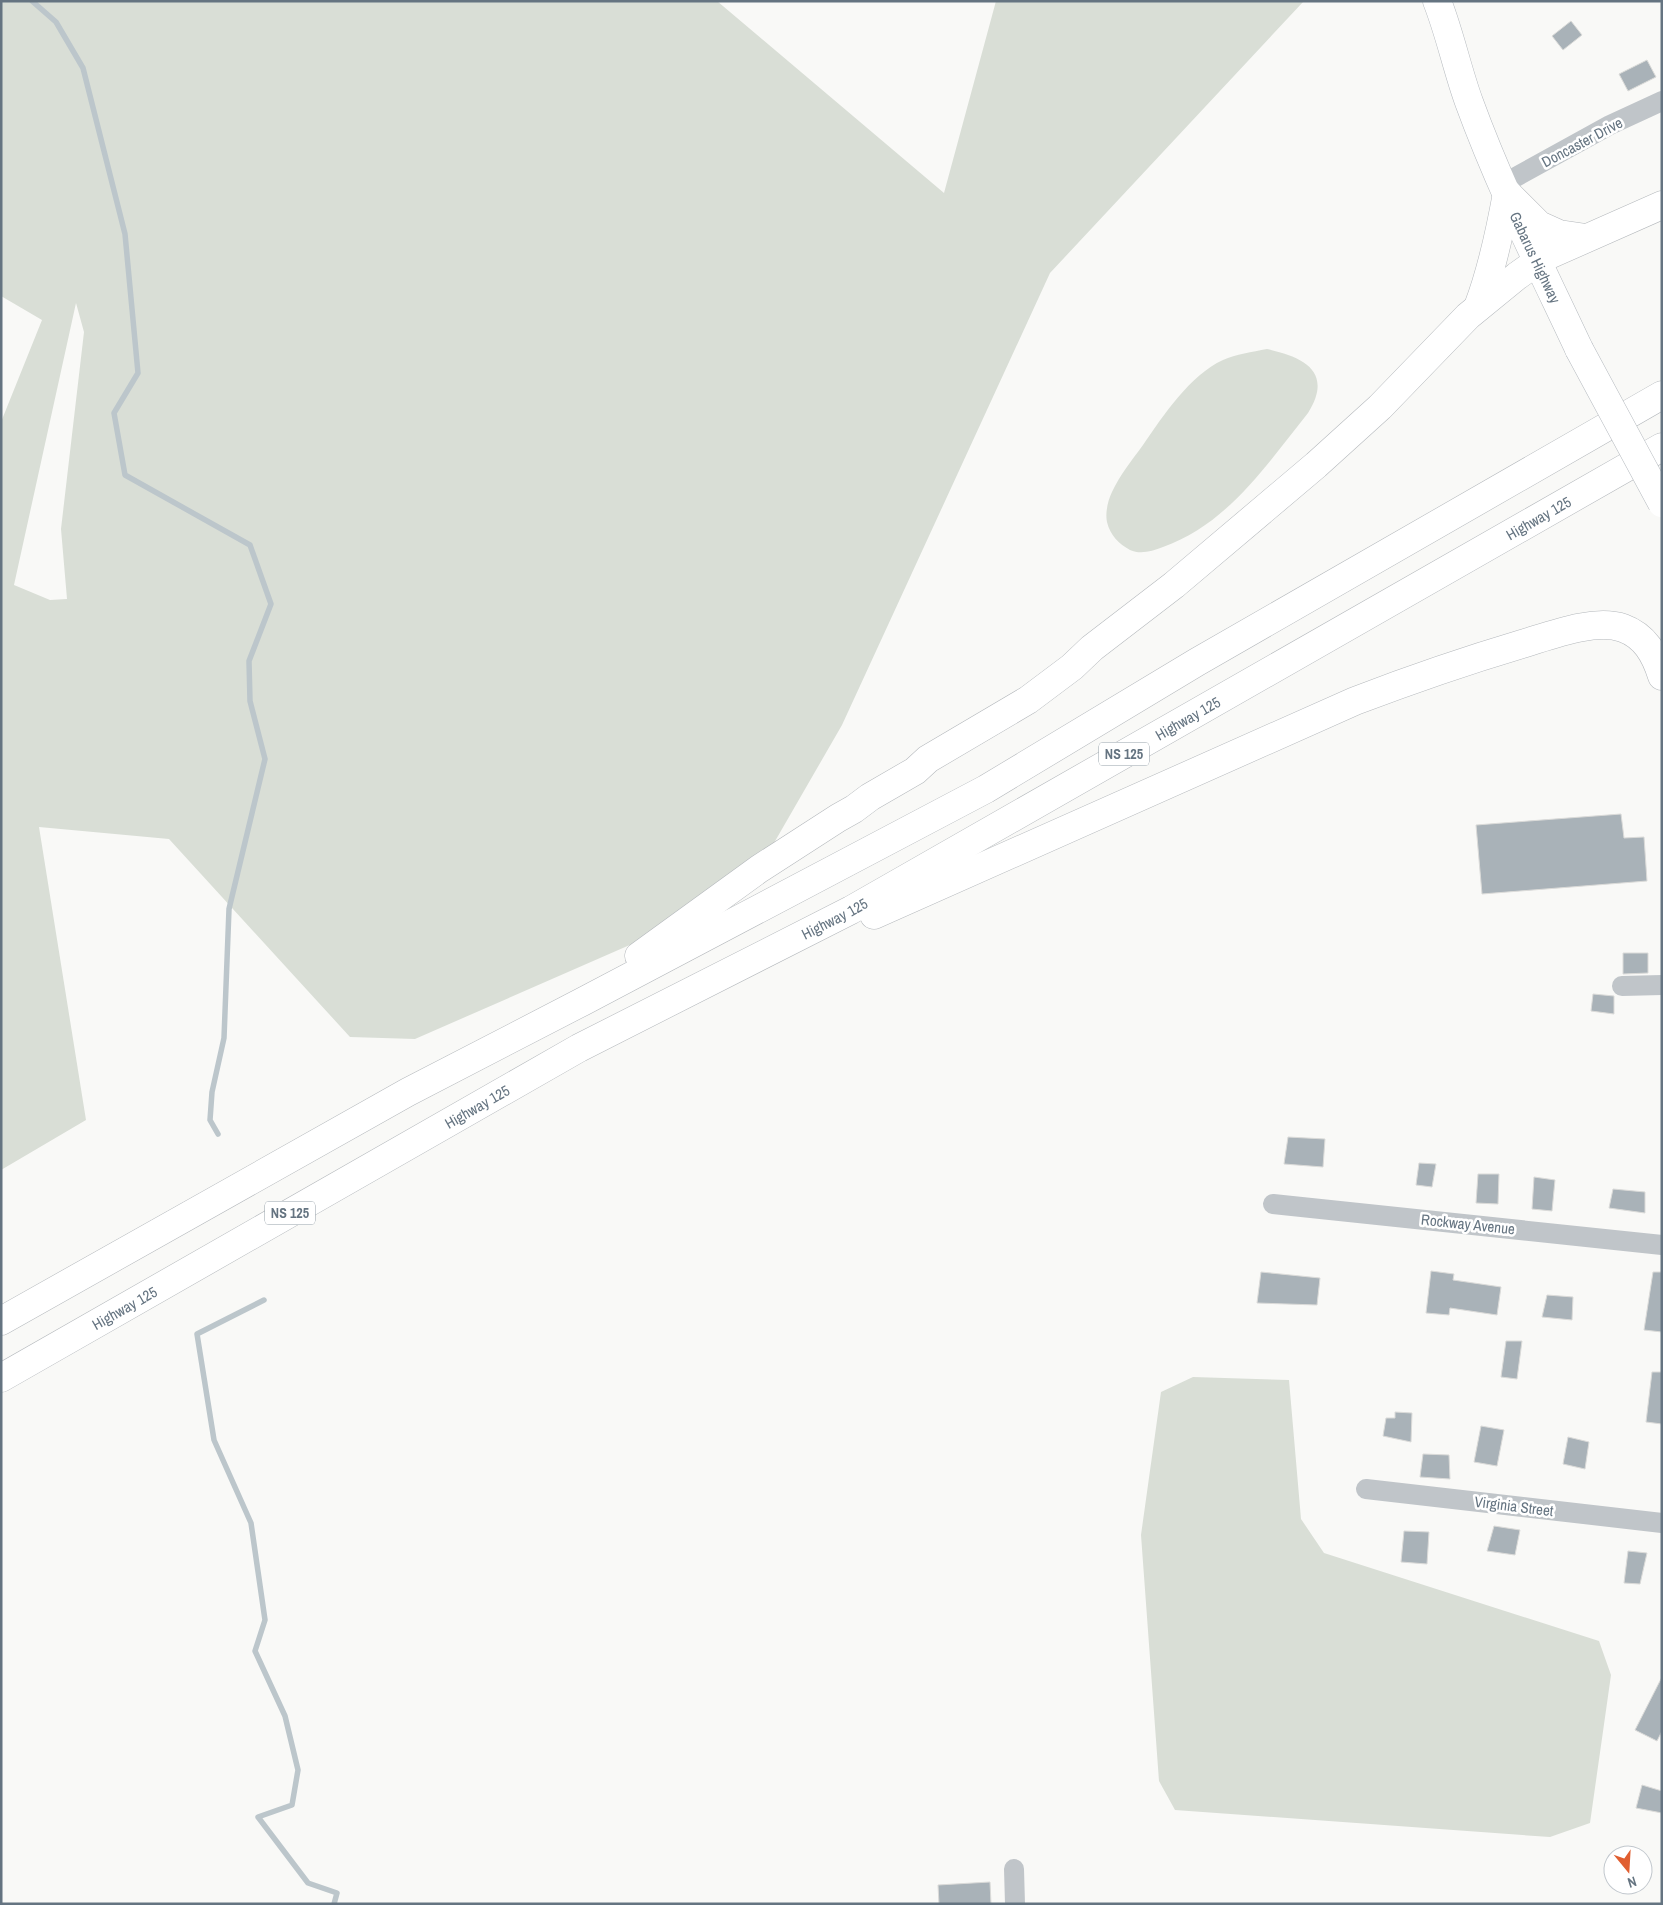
<svg xmlns="http://www.w3.org/2000/svg" width="1663" height="1905" viewBox="0 0 1663 1905" font-family="'Archivo Narrow',sans-serif">
	<style>
		.green { fill: #d9ded6; fill-rule: evenodd }
		.lines { fill: none; stroke-linecap: round; stroke-linejoin: round }
		.stream { stroke: #bcc6cb; stroke-width: 5.5 }
		.building { fill: #a9b2b8; stroke: #dbdbd9 }
		.secondary-casing { stroke: #b5babf; stroke-width: 29 }
		.highway-casing { stroke: #b4b8bc; stroke-width: 29 }
		.street { stroke: #c0c5c9; stroke-width: 20 }
		.secondary { stroke: #fff; stroke-width: 28 }
		.highway { stroke: #fff; stroke-width: 28 }
		.secondary-bridge-casing { stroke: #b5babf; stroke-width: 29; stroke-linecap: butt }
		.secondary-bridge { stroke: #fff; stroke-width: 28 }
		.labels { text-anchor: middle; dominant-baseline: central; stroke-width: 5; stroke-linejoin: round; paint-order: stroke }
		.shield { fill: #fff; stroke: #939ea7; stroke-width: 1 }
		.shield-label { font-size: 14px; font-weight: bold; fill: #657481 }
		.street-label { font-size: 15px; fill: #657481; stroke: #fff }
	</style>
	<rect width="100%" height="100%" fill="#f9f9f7"/>
	<path class="green" d="M1,1h716l227,192 52,-192 307,1 -253,271 -208,452 -98,170 -329,144 -65,-2 -181,-198 -130,-12 47,293 -85,50v-748l41,-102 -41,-24zM76,303l8,29 -23,197 6,70 -17,1 -36,-15z
		M1267,349c36,8 67,22 41,64 -41,51 -80,111 -145,134 -11,4 -22,8 -33,3 -11,-6 -20,-15 -23,-28 -2,-9 1,-22 5,-30 8,-17 20,-32 31,-47 20,-29 47,-70 80,-85 13,-6 29,-8 44,-11z
		M1193,1377l96,3 12,139 23,34 275,88 12,34 -21,148 -40,14 -375,-27 -16,-29 -18,-246 20,-143z"/>
	<g class="lines">
		<path class="stream" d="M32,1l24,21 27,46 42,166 13,139 -24,40 11,62 125,70 21,59 -22,57 1,40 15,58 -36,150 -5,129 -12,54 -2,28 8,14
			M264,1300l-67,34 17,106 37,83 14,97 -10,31 30,65 13,54 -6,35 -34,12 50,66 29,10 -3,11"/>
	</g>
	<path class="building" d="M1571,21l11,14 -19,15 -11,-14z
		M1647,60l9,17 -28,14 -9,-17z
		M1621,814l3,24 20,-1 3,44 -165,13 -6,-69z
		M1623,953h25v20l-25,1z
		M1593,994l21,2v18l-23,-3z
		M1288,1137l37,2 -2,28 -39,-3z
		M1419,1163l17,1 -4,23 -16,-2z
		M1478,1174h21l-1,30 -22,-1z
		M1534,1177l21,3 -3,31 -20,-2z
		M1613,1189l32,3v21l-36,-5z
		M1431,1271l23,3 -1,6 48,7 -4,28 -47,-7 -1,7 -23,-2z
		M1261,1272l59,6 -3,27 -60,-2z
		M1653,1272h9v60l-18,-2z
		M1547,1295l26,2 -1,23 -30,-3z
		M1506,1341h16l-5,38 -16,-2z
		M1652,1372h10v52l-16,-2z
		M1395,1412l17,1 -1,29 -28,-6 3,-18h9z
		M1481,1426l23,4 -7,36 -23,-4z
		M1568,1437l21,5 -4,27 -22,-5z
		M1423,1454l26,1 1,24 -30,-2z
		M1494,1526l26,4 -5,25 -28,-4z
		M1404,1531l25,1 -2,32 -26,-2z
		M1628,1551l19,2 -7,31 -16,-1z
		M1662,1677v54l-5,10 -22,-11z
		M1642,1785l20,6v22l-26,-5z
		M990,1882l1,22h-52l-1,-19z"/>
	<g class="lines">
		<g class="secondary-casing">
			<g id="secondary">
				<path id="s1" d="M1437,1c13,33 20,68 32,101 31,85 72,166 110,247"/>
			</g>
		</g>
		<g class="highway-casing">
			<g id="highway">
				<path d="M1507,193l32,32 20,9 27,4"/>
				<path d="M1478,307c14,-37 22,-75 29,-114"/>
				<path d="M874,915l481,-214c55,-21 110,-40 167,-57 27,-8 72,-26 101,-16 22,8 32,26 39,48"/>
				<path d="M639,956l120,-87 79,-51 16,-9 16,-12 45,-26 13,-12 100,-59 44,-33 20,-19 82,-63 142,-120 64,-58 88,-91 49,-40 21,-15 11,-6 113,-50"/>
				<path d="M1,1321l407,-229 174,-90 404,-213 211,-127 465,-267"/>
				<path id="s2" d="M1,1378l578,-330 272,-138 811,-463"/>
			</g>
		</g>
		<path class="street" d="M1503,184l107,-59 52,-24
			M1622,986l40,-1
			M1273,1204l389,41
			M1366,1489l296,34
			M1014,1869l1,35"/>
		<use href="#secondary" class="secondary"/>
		<use href="#highway" class="highway"/>
		<g class="secondary-bridge-casing">
			<path id="secondary-bridge" d="M1579,349l83,154"/>
		</g>
		<use href="#secondary-bridge" class="secondary-bridge"/>
	</g>
	<g class="labels">
		<g class="shield">
			<rect x="1099" y="742.5" width="50" height="23" rx="4"/>
			<rect x="265" y="1201.5" width="50" height="23" rx="4"/>
		</g>
		<g class="shield-label">
			<text x="1124" y="754">NS 125</text>
			<text x="290" y="1213">NS 125</text>
		</g>
		<g class="street-label">
			<text transform="translate(1582 142) rotate(-28)">Doncaster Drive</text>
			<text stroke="none"><textPath href="#s1" startOffset="275">Gabarus Highway</textPath></text>
			<text stroke="none"><textPath href="#s2" startOffset="1762">Highway 125</textPath></text>
			<text stroke="none"><textPath href="#s2" startOffset="1358">Highway 125</textPath></text>
			<text stroke="none"><textPath href="#s2" startOffset="952">Highway 125</textPath></text>
			<text stroke="none"><textPath href="#s2" startOffset="548">Highway 125</textPath></text>
			<text transform="translate(1468 1224) rotate(6)">Rockway Avenue</text>
			<text stroke="none"><textPath href="#s2" startOffset="142">Highway 125</textPath></text>
			<text transform="translate(1514 1506) rotate(7)">Virginia Street</text>
		</g>
	</g>
	<rect width="1663" height="1905" fill="none" stroke="#657481" stroke-width="5"/>
	<g transform="translate(1628 1870) rotate(162)"><circle r="24" fill="#ffffff" stroke="#c1c7cd"/>
	<path d="M0-4L9 19L0 12L-9 19Z" fill="#e05e30"/>
	<text y="-8" font-size="14" font-weight="bold" text-anchor="middle" fill="#657481">N</text>
	</g>
</svg>
